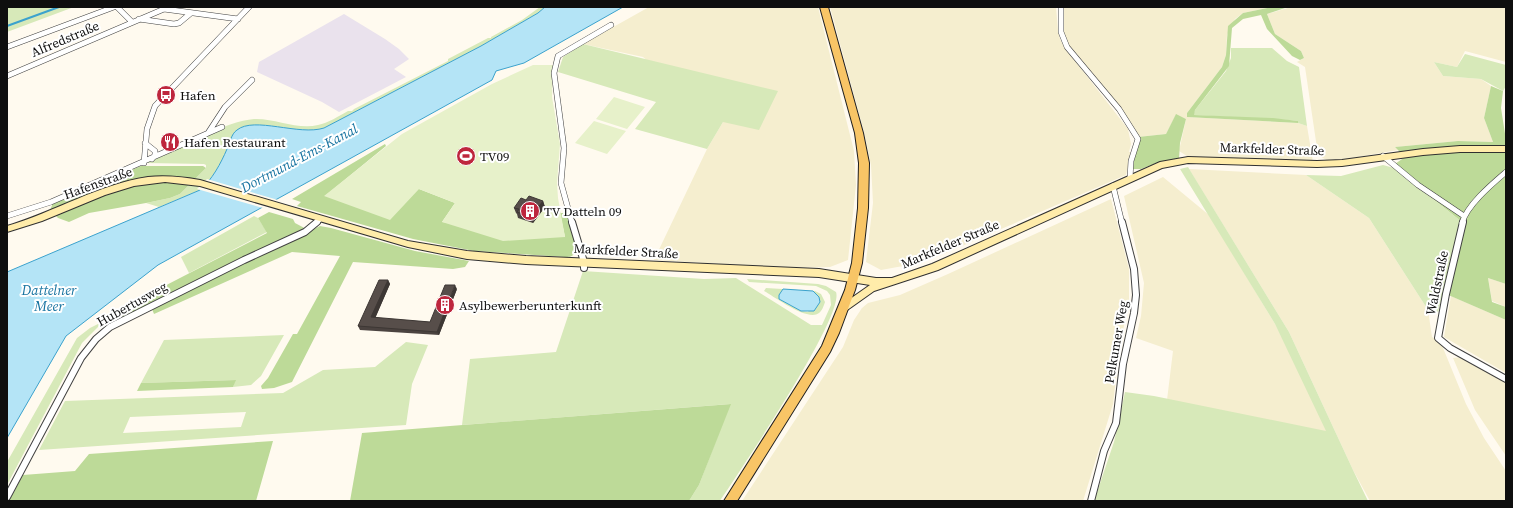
<svg xmlns="http://www.w3.org/2000/svg" width="1513" height="508" viewBox="0 0 1513 508" font-family="'Source Serif 4',serif">
	<style>
		.industrial { fill: #eae2ed }
		.farmland { fill: #f5eecf }
		.green { fill: #d7e9b9; fill-rule: evenodd }
		.forest { fill: #bdda98 }
		.pitch { fill: #e7f1ca }
		.water { fill: #b4e4f6; stroke: #3ba2cd }
		.pier { fill: #fffaef }
		.lines { fill: none; stroke-linecap: round; stroke-linejoin: round }
		.stream { stroke: #3ba2cd; stroke-width: 2 }
		.street-far1-casing { stroke: #414141; stroke-width: 6 }
		.street-casing { stroke: #414141; stroke-width: 8 }
		.secondary-casing { stroke: #303030; stroke-width: 2 }
		.primary-casing { stroke: #1f1f1f; stroke-width: 2 }
		.street-far1 { stroke: #fff; stroke-width: 5 }
		.street { stroke: #fff; stroke-width: 6 }
		.secondary { fill: #ffecaa; fill-rule: evenodd }
		.primary { fill: #f8c566; fill-rule: evenodd }
		.wall { fill: #4b4340 }
		.shaded-wall { fill: #3d3734 }
		.building { fill: #574e4a; stroke: #3d3734 }
		.labels { text-anchor: middle; dominant-baseline: central; stroke-width: 4; stroke-linejoin: round; paint-order: stroke }
		.street-label { font-size: 13px; fill: #0e0e0e; stroke: #fff }
		.poi-label { font-size: 13px; fill: #0e0e0e; stroke: #fff; text-anchor: start }
		.water-label { font-size: 14px; font-style: italic; fill: #1773a0; stroke: #fff }
	</style>
	<rect width="100%" height="100%" fill="#fffaef"/>
	<path class="industrial" d="M344,14l41,25 14,10 10,10 -15,10 12,8 -67,35 -17,-10 -65,-30 2,-10z"/>
	<path class="farmland" d="M649,7h169l36,144 2,34 -8,75 -18,7 -42,1 -134,-8 53,-111 16,-27 -80,-65 -60,-13z
		M830,7h226l2,23 2,9 5,9 63,81 3,15 -2,8h2l-5,23 -185,80 -27,9 -33,6 -15,-8 7,-59 -2,-38 -7,-33z
		M1064,7h208l-29,6 -8,6 -8,16 -1,20 -4,12 -35,46v4l111,6 9,3 6,36 -123,-4 -11,-7 7,-32 -10,-4 -10,19 -28,3 -70,-91 -6,-17z
		M1291,7h215v55l-41,-11 -8,16 -23,-5 9,14 38,3 10,7 -7,32 9,24 -35,-1 -63,6 3,3 -63,11h-7l-10,-6 -13,-88 -8,-5 7,-4 -3,-7 -26,-17 -8,-20z
		M1189,169l117,6 63,43 59,92 4,27 9,6 25,61 18,34 22,33v30h-136l-17,-31 -64,-138z
		M1163,177l52,43 2,8 58,96 56,109 -164,-33 6,-49 -37,-13 5,-22 3,-33 -20,-87z
		M1111,199l18,70v30l-10,53 -6,52 -30,97h-341l101,-154 11,-27 8,-12 6,-5 32,-8 48,-21z
		M1488,278l18,6v23l-14,-6z
		M1451,296l55,24v53l-62,-36z
		M1461,357l45,25v74l-31,-46 -22,-52z"/>
	<path class="green" d="M7,7h67l-67,25z
		M540,7h5l-7,6 -57,33 -157,82c-30,10 -65,-16 -90,7 -4,3 -5,9 -7,14 -6,14 -15,31 -27,41l-41,17 -13,-4 24,-5 10,-4 26,-26v-3l-2,-1 -57,-1 10,-5c25,-12 70,-37 97,-39 21,-1 43,11 64,6 10,-2 21,-9 30,-14h4l2,-2 94,-48v-2l40,-21h3v-1l31,-17z
		M583,44l195,47 -19,39 -36,-8 -16,27 -72,-20 21,-27 -98,-30 5,-15z
		M1231,48h41l15,13 12,6 8,59 -9,-3v-2l-10,-1 -95,-5 2,-5 31,-39 5,-13z
		M1465,54l41,11v21l-3,5 -22,-12 -38,-3 -9,-14 23,5z
		M1383,165l11,3 68,54 -24,90 -10,-2 -59,-92 -63,-43 35,1z
		M1188,167l101,165 64,138 15,31h-274l20,-59 11,-50 29,4 172,35 -51,-107 -95,-155z
		M254,216l4,2 9,14 -78,41 -8,-16z
		M583,271l121,8 32,-1 75,47h11l9,-20 -1,-10 -3,-4 -11,-5 -67,-4 -2,-3 71,5 8,2 10,6c9,24 -97,180 -116,209h-31l10,-16 31,-81 -268,21 8,-66 86,-7z
		M766,288l49,3 6,3 4,8c-1,3 -3,9 -6,11 -11,9 -44,-16 -55,-22zM813,291l6,6 -11,15 -7,-1 -22,-12z
		M98,324l2,1 -18,18 -75,142v-23l70,-124 13,-10z
		M284,335l-23,41 -10,9 -18,2 2,-7 -94,3 23,-43z
		M406,342l22,3 -16,39 -6,41 -367,25 26,-49 218,-8 40,-23 52,-3zM246,412l-5,15 -118,6 7,-16z"/>
	<path class="forest" d="M1272,7h16l-21,7 8,20 26,17 3,7 -4,2 -8,-4 -25,-27 -6,-14 -18,4 -11,9 -3,38 -34,44 -1,5 79,3 25,3v2l-111,-6v-4l35,-46 4,-12 2,-29 15,-13z
		M1491,86l12,5 -2,17 5,32v144l-18,-6 4,24 14,5v13l-60,-26 16,-72 -70,-56 13,-9 -10,-10 63,-6 35,1 -9,-24z
		M1176,114l10,5 -6,24 -1,16 -23,4 -15,6h-8l1,-9 6,-19 -2,-4 28,-3z
		M385,144l1,2 -61,50 94,-7 36,14 -13,19 123,15 -5,-24h6c3,9 13,35 8,41 -2,3 -6,3 -9,3l-91,-6 -61,-12 -116,-33 4,-4 -9,-3z
		M141,166h62l3,2 -26,26 -10,4 -24,5 -57,10 -20,9 -11,-4 -8,-8 3,-7z
		M269,212l24,7 2,4 15,8 10,-5 11,2 84,23 54,10 -4,6 -12,2 -100,-7 -61,120 -18,6 -12,1 -1,-3 7,-8 25,-44h4l43,-78 -48,-4 -138,62 -4,-10 -27,13 -1,-9 145,-75 -9,-15z
		M236,380l-3,7 -96,4 4,-8z
		M731,404l-32,81 -10,16h-339l12,-68z
		M273,441l-17,60h-247l14,-26 52,-4 14,-17z"/>
	<path class="pitch" d="M533,65h20l-1,32 8,47 -3,39 1,15 7,39 -62,4 -61,-19 13,-19 -36,-14 -29,31 -66,-24 78,-62 90,-50z
		M614,97l31,10 -18,22 -31,-10z
		M594,121l32,10 -19,23 -32,-11z"/>
	<path class="water" d="M545,7h78l-99,56 -28,8 -4,9 -334,185 -92,71 -59,102v-166l193,-82c12,-10 21,-27 27,-41 3,-6 4,-15 10,-19 17,-14 62,6 87,-2l157,-82 57,-33z
		M783,289l30,2 6,6 1,5 -6,9h-13l-22,-12v-4z"/>
	<path class="pier" d="M207,179l71,21 -15,8 -66,-19z"/>
	<g class="lines">
		<path class="stream" d="M7,26l52,-19"/>
		<g class="street-far1-casing">
			<path id="street-far1" d="M117,7l15,15
				M1061,7v25l6,15 52,62 19,30 -7,22 -1,17
				M139,19l35,5 5,-1 12,-10
				M7,47l107,-40
				M7,76l157,-67 74,10
				M208,133l17,-26 27,-27
				M145,143l10,8v4l-3,4
				M1383,156l35,29 46,31
				M144,163l3,-34 8,-23 94,-99
				M1113,186l9,37
				M7,216l44,-14 171,-75
				M316,223l4,-4
				M572,223l-11,-40 3,-35 -10,-75 4,-17 53,-31
				M1462,223c5,-18 30,-39 44,-51"/>
		</g>
		<g class="street-casing">
			<path id="street" d="M572,222l12,40v6
				M1463,222l-17,72 -8,44 12,10 56,31
				M7,497l74,-139 15,-19 14,-12 134,-67 61,-28 12,-10
				M1091,501l13,-50 12,-28 7,-59 11,-51 2,-18 -2,-26 -12,-47"/>
		</g>
		<g class="secondary-casing">
			<path id="secondary" d="M1460,146h46v6h-46l-37,3 -81,11 -25,1 -129,-4 -26,5 -224,102 -64,21 -31,22 -3,-1 -2,-3 2,-3 30,-21 -51,-8 -293,-13 -59,-5 -59,-12 -208,-61 -35,-4 -31,4 -29,9 -63,26 -35,11v-6c48,-14 92,-42 141,-49 18,-2 35,0 52,3l208,61 59,10 59,5 293,13 57,9h16l40,-14 228,-102 28,-5 129,4 25,-1 81,-11z"/>
		</g>
		<g class="primary-casing">
			<path id="primary" d="M820,7h8l35,126 6,30 -1,45 -6,55 -7,27 -16,43 -9,19 -93,149h-13l98,-155 23,-56 7,-27 6,-55 1,-45 -4,-30z"/>
		</g>
		<use href="#street-far1" class="street-far1"/>
		<use href="#street" class="street"/>
		<use href="#secondary" class="secondary"/>
		<use href="#primary" class="primary"/>
	</g>
	<path class="wall" d="M543,201l2,6 -12,16 -15,-5 -1,-4 -1,-1 -2,-5z
		M388,280l2,4 -15,34 55,4 27,-33 -18,46 -79,-5 -2,-4z"/>
	<path class="shaded-wall" d="M543,201l2,6 -12,16 -2,-6z
		M388,280l2,4 -16,37 -3,-4z
		M455,285l2,4 -18,46 -2,-3z"/>
	<path class="building" d="M529,196l14,5 -12,16 -14,-5 2,-3 -5,-1 7,-10 5,2z
		M379,280h9l-17,37 59,5 15,-37h10l-18,47 -79,-6z"/>
	<defs>
		<g id="bus-disc" transform="scale(1)"><circle r="9.5" fill="#be263d" stroke="#fff"/><path d="M-5-6H5V4H4V6H2V4H-2V6H-4V4H-5ZM-3.5-4V0h7V-4ZM-3.5 1.2v1.5H-2V1.2ZM2 1.2v1.5H3.5V1.2Z" fill="#fff"/></g>
		<g id="restaurant-disc" transform="scale(1)"><circle r="9.5" fill="#be263d" stroke="#fff"/><path d="M-5-6h1v4h1v-4h1v4h1v-4h1v5L-1.5 .5V6h-2V.5L-5-1ZM5-6V6H3V1.5H1.5Q1.5-4 5-6Z" fill="#fff"/></g>
		<g id="stadium-disc" transform="scale(1)"><circle r="9.5" fill="#be263d" stroke="#fff"/><path d="M0-5a6.5 5 0 1 0 0 10a6.5 5 0 1 0 0-10ZM-3.5-1.8h7v3.6h-7Z" fill="#fff"/></g>
		<g id="building-disc" transform="scale(1)"><circle r="9.5" fill="#be263d" stroke="#fff"/><path d="M-4-6H4V6H1V3H-1V6H-4ZM-2.5-4.3h1.7v1.8h-1.7ZM.8-4.3h1.7v1.8H.8ZM-2.5-1h1.7V.8h-1.7ZM.8-1h1.7V.8H.8Z" fill="#fff"/></g>
	</defs>
	<g fill-rule="evenodd">
		<use href="#bus-disc" x="166" y="95"/>
		<use href="#restaurant-disc" x="170" y="142"/>
		<use href="#stadium-disc" x="466" y="156"/>
		<use href="#building-disc" x="530" y="211"/>
		<use href="#building-disc" x="445" y="305"/>
	</g>
	<g class="labels">
		<g class="street-label">
			<text transform="translate(65 39) rotate(-23)">Alfredstraße</text>
			<text transform="translate(1272 149) rotate(2)">Markfelder Straße</text>
			<text transform="translate(98 183) rotate(-20)">Hafenstraße</text>
			<text transform="translate(950 244) rotate(-23)">Markfelder Straße</text>
			<text transform="translate(626 251) rotate(3)">Markfelder Straße</text>
			<text transform="translate(1437 283) rotate(-78)">Waldstraße</text>
			<text transform="translate(132 304) rotate(-29)">Hubertusweg</text>
			<text transform="translate(1116 342) rotate(-80)">Pelkumer Weg</text>
		</g>
		<g class="poi-label">
			<text x="180" y="95">Hafen</text>
			<text x="184" y="142">Hafen Restaurant</text>
			<text x="480" y="156">TV09</text>
			<text x="544" y="211">TV Datteln 09</text>
			<text x="459" y="305">Asylbewerberunterkunft</text>
		</g>
		<g class="water-label">
			<text transform="translate(299 158) rotate(-28)">Dortmund-Ems-Kanal</text>
			<text x="49" y="290">Dattelner<tspan x="49" dy="16">Meer</tspan></text>
		</g>
	</g>
	<rect width="1513" height="508" fill="none" stroke="#0e0e0e" stroke-width="16"/>
</svg>
